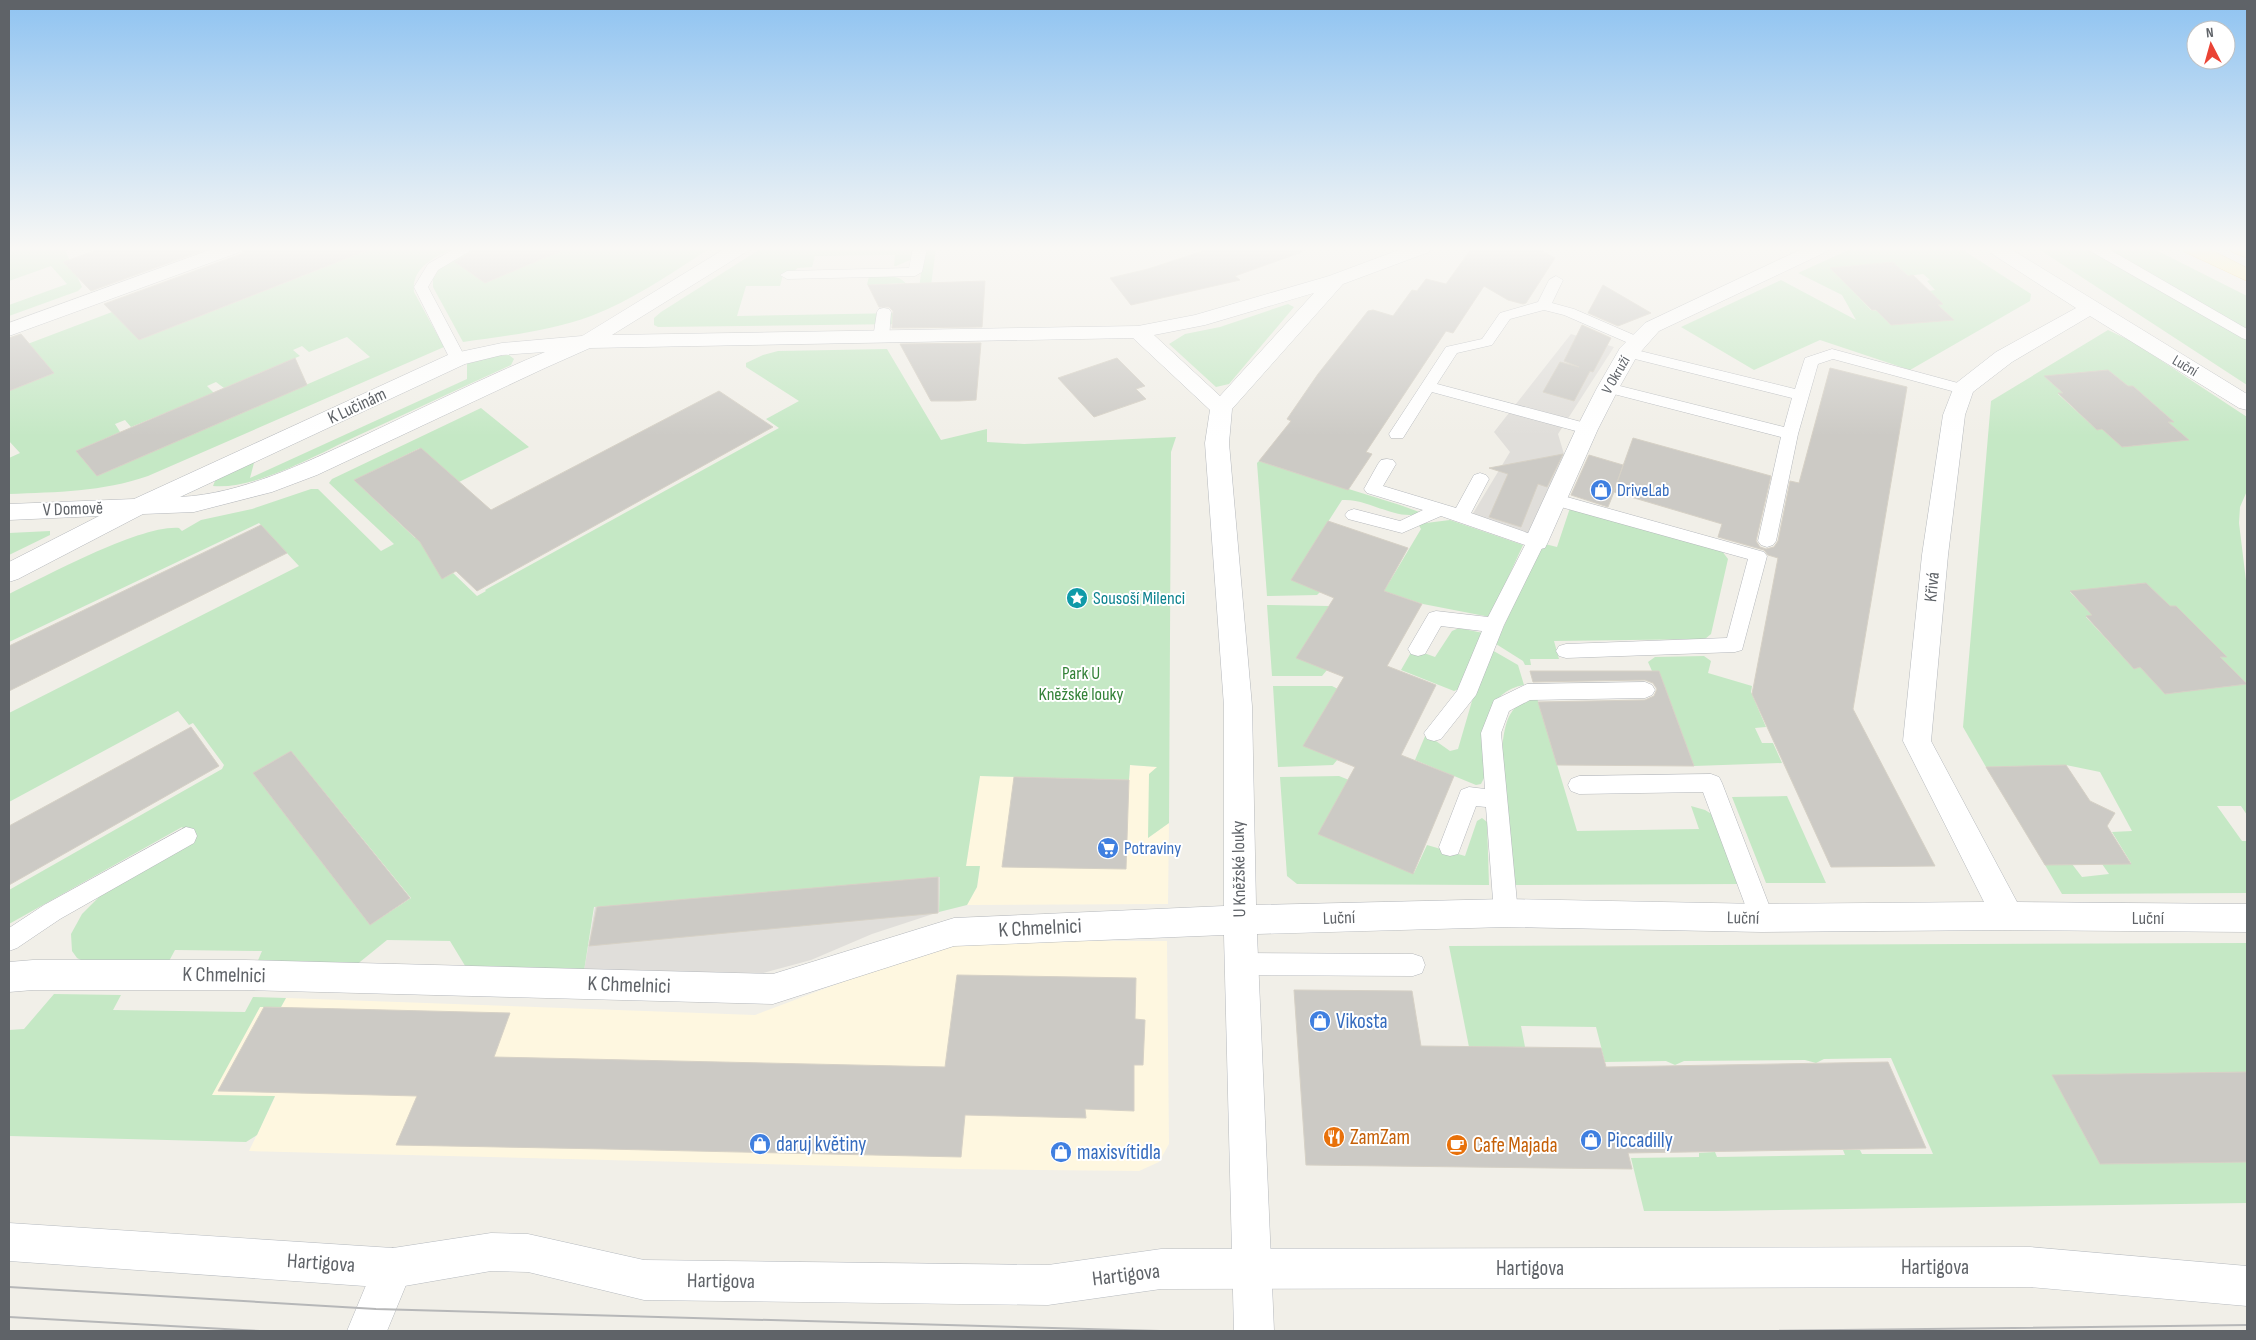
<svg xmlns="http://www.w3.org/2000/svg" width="2256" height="1340" viewBox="0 0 2256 1340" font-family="'Sofia Sans Condensed',sans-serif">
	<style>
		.commercial { fill: #fef7e0 }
		.industrial { fill: #e0deda }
		.green { fill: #c5e8c5; fill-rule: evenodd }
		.building { fill: #cccac5; stroke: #d6d1c6 }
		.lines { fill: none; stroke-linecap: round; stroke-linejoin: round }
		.lane-casing { stroke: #b5b8bc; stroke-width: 1 }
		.street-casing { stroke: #b5b8bc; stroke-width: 1 }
		.secondary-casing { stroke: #b6babf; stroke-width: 1 }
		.primary-casing { stroke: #f2c960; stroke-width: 1 }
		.lane { fill: #fff; fill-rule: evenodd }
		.street { fill: #fff; fill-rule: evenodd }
		.secondary { fill: #fff; fill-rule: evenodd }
		.primary { fill: #fff2af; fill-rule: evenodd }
		.tram { stroke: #b6b7b8; stroke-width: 2 }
		.labels { text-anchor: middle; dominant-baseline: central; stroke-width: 4; stroke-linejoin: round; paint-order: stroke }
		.far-street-label { font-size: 15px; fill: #5f6368; stroke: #fff }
		.street-label { font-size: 18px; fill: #5f6368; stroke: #fff }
		.shop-label { font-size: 18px; fill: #366cbe; stroke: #fff; text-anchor: start }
		.culture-label { font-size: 18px; fill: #0d838f; stroke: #fff; text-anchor: start }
		.park-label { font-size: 18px; fill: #348238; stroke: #fff }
		.near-street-label { font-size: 21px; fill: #5f6368; stroke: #fff }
		.near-shop-label { font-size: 21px; fill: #366cbe; stroke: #fff; text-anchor: start }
		.near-food-label { font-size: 21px; fill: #c56008; stroke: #fff; text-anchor: start }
	</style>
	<rect width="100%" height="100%" fill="#f1efe8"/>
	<path class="commercial" d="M1130,765l28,2 -9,70 20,-14 -1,81 -201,1 10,-18 3,-20 -14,-1 13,-90 150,4z
		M962,941h205l2,203 -10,18 -20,9 -179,-2 -711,-18 26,-54 -64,-2 49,-88h21l5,-9 469,17 183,-69z"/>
	<path class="industrial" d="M1571,334l43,13 -56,87 6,20 -36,81 -56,-20 38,-63 -16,-20z
		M940,877l-1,35 -67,22 -61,26 -48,13 -179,-2 12,-70z"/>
	<path class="green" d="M9,248h55l18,39 -4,4 -69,25v-11l58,-21 -16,-18 -42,15z
		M281,248h27l-188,72 19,20 235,-92h81c-19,8 -44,19 -41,44l30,55 -296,129c-46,16 -91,16 -139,18v-36l11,-5 -11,-12v-50l45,-18 -18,-21 -27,10v-11zM347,337l23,20 -273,119 -21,-25 44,-19 -5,-8 10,-4 6,7 83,-34 -7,-7 9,-4 8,6 76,-32 -7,-6 9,-4 7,6z
		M478,248h12l-34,14 29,21 83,-35h143c-39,24 -77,52 -120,68 -40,15 -86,20 -128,26l-30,-55v-11l11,-13z
		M762,248h149l-1,12 -14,6h-2l1,-11 -80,1 -3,11 -15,1 -2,4 -12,3 -3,11h-34l-9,30 163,-3 4,-30 -37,2 2,-9c12,0 31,-3 38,9l-6,39 -243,3 -4,-2v-7l7,-6z
		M924,248h12l-10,75h-11z
		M1853,248h107l71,46 -1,7 -120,69 -90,-30 -66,30 -73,-43 100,-47 75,40 -14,-25 -44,-22zM1893,262l15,14 15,-2 7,6 -3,1 8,9 -6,1 14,13 -5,1 15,14 -82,-9 -27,-28 -9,-14z
		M2037,248h115l95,48v89z
		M1288,304l6,3 -65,77 -13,3 -47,-43 16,-10 35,-7z
		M2108,330l25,12 114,75v74l-7,16 -1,16 8,66v226l-6,-9h-24l25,35h5v52l-185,1 -17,-29 27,-1 10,13 27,-3 -7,-10 29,-1 -19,-31 20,-1 -32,-59 -34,-7 -80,2 -23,-40 28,-326zM2108,370l20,16h5l40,35 -5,1 21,18 -67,7 -20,-18 -5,1 -39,-36 5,-1 -18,-16zM2146,583l24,23h6l50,50 -6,1 26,27 -81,10 -25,-27 -6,2 -48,-52 6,-2 -22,-23z
		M887,349l54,91 46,-11v13l37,2 152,-7 -5,15 -2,371 -21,15 1,-64 8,-7 -27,-2 -1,15 -149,-4 -14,90h14l-3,21 -10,18 -28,7 1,-35 -346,30 -10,64 -117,-2 -17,-28 -63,-1 -32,26 -99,-1 6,-14 -87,-1 -7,13 -85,-2 -6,-3 -5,-7 -1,-17 11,-20 18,-18 93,-55 -11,-14 -173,97v-34l213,-121 2,-4 -31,-42 -4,2 -11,-14 -169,91v-89l290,-147 -40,-43 -250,119v-48c38,-18 131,-69 170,-66l3,3 19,-11 51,-11 59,-20h7l63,62 13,-7 -65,-61 3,-4 149,-71 48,39 -70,35 -39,-34 -66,32 61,58 6,-3 23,43 9,-5 24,23 9,-5 -1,-1 294,-162 -13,-9 33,-18 -53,-34v-4l17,-8 15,-4zM291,751l120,147 -41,27 -117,-152z
		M509,355l5,4 -3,6c-51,23 -101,47 -152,70 -39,18 -103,55 -146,51l2,-5 40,-22 -5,19 217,-99v-16l29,-7z
		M1259,461l141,44 22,8c-27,9 -52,-15 -80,-13l-16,25 -5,66 -4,4 -50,1 -10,-133z
		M1570,508l152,43 6,8 -17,75 -6,5 -151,2 5,18h-29l1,6h-6l-2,-4 -27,-17 45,-101 16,4z
		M1450,520l73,25 -33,72 -67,-13 -39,-13 37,-62 -3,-5z
		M50,531v4l-41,20v-22z
		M1267,605l62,1 -2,64 -5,6h-50z
		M1459,628l24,5 -24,56 -5,2 -53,-21 12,-21 22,8 17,-26z
		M1492,650l26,15 6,20c-45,8 -38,57 -39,91l-4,8 -5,1 -61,-25 11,-26 24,17 8,-2 14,-48z
		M1704,656l7,5 -3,12 44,13 -1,6 15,35 -11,1 7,15h11l9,20 -88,3 -35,-95h-7l-4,-9 7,-5z
		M1273,686h59l6,3v70l-5,6 -55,2z
		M1537,698l40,133 122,-2 -8,-23 14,4 10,6 26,68 -230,1 -9,-136c3,-26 6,-47 35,-51z
		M1339,776l10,4 -29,53 94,40 13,-28 38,11 12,-35 5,-3 5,4 2,63 -192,-1 -10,-8 -7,-99z
		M1787,796l39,87h-60l-34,-86z
		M2247,943v129l-194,3 47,89 147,-2v41l-531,8h-72l-13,-53 68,-1v-4l16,-1 2,5 128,-2 -2,-5h17l2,4h71l-42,-96 -67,1 -8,4 -11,-3 -121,1 -9,4 -9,-4 -61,1 -9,-35 -75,-1 4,21h-56l-20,-101z
		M54,994l67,1 -8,15 132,2 8,-15 33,1 -5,9h-21l-48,88 63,1 -18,39 -11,7 -237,-6v-106l15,-1z"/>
	<path class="building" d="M103,248h107l-119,43 -28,-29z
		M245,248h123v2l-229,90 -35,-36 137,-50z
		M477,248h91l-83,35 -30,-21z
		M1212,248h89l1,4 -67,24 5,4 -109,25 -21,-27 38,-9z
		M1478,248h59l18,10 -29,45 -3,1 -15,-4 -24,-14 -31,47 -7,-2 -80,121 6,2 -24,36 -89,-29 32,-40 -4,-2 31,-45 50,-63 5,-1 20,6 19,-26 5,1 9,-12 20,5 25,-35 5,1z
		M1893,262l15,14 5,-1 30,29 -5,1 16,15 -63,5 -15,-15h-4l-42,-42z
		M985,281l-3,46 -90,1 1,-17 -4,-4h-10l-11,-22z
		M1603,285l48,28 -33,13 -30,-13z
		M1582,325l29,13 -18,34 -3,-1 -16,30 -31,-9 17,-30 19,5 -15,-6z
		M21,334l33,39 -45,18v-53z
		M981,343l-5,57 -17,1h-28l-31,-57z
		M295,358l12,27 -210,91 -21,-25z
		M1117,358l28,28 -9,3 10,10 -52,18 -36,-39z
		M1830,368l77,19 -54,322 82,157 -104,1 -79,-173 26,-136 -10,-3 -4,-5 -46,-13 4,-13 -108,-32 -6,15 -37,-12 18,-40 34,10 -9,26 19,-53 138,38 -15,65 4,6 6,2 8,-2 4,-6 12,-60 9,2z
		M2108,370l20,16h5l41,36h-6l21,18 -67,7 -20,-18 -5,1 -39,-37h5l-19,-17z
		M719,391l54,36 -296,164 -21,-20 -14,8 -22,-37 -66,-62 67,-32 70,62z
		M1563,454l-16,33 -9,-3 -17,43 -32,-10 19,-43 -19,-6z
		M1328,521l80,27 -24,43 38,13 -35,62 49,19 -35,70 53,21 -41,98 -95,-40 37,-67 -52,-21 41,-69 -48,-19 38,-60 -43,-18z
		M261,525l26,28 -278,138v-45z
		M2146,583l24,23h6l51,51h-7l27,27 -82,10 -25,-27 -6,2 -48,-53 6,-1 -22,-24z
		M1530,671h129l35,95 -137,-1 -19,-63 107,-2 9,-4 3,-7 -4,-6 -8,-3 -112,2z
		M191,727l28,39 -210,119v-59z
		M291,751l119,147 -40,27 -117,-152z
		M2066,765l24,36 25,12 -8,13 24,38 -86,1 -59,-98z
		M1014,777l115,3 -3,89 -124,-2z
		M938,877v36l-349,33 8,-39z
		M957,975l179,3 -1,41 10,1 -2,45h-9v46l-49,-2 1,9 -121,-3 -4,42 -356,-8 -209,-4 21,-49 -199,-5 46,-84 246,6 -16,44 451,10z
		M1294,990l118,1 9,55 180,2 5,19 282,-5 38,86 -298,5 4,16 -326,-4z
		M2247,1072v90l-147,2 -48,-89z"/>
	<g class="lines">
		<g class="lane-casing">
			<path id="lane" d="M456,248h19l-37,22 -10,17 38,72 -3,3h-10l-3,-3 -36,-72 14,-23z
				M913,248h14l-5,24 -7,4 -128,3 -7,-4 7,-4 122,-3z
				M2085,248h22l140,81v11l-5,-2z
				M1556,276l7,4 -11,23 22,6 69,30 3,3 -3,3h-10l-69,-30 -20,-5 -34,9 -18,26 -35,8 -20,31 156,41 2,4 -2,4 -6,1 -155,-42 -29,46h-12l-2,-4 57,-87 36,-8 18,-26 38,-11 11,-22z
				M884,308l5,1 2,3 -2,26 -3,3h-10l-3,-3 4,-26 2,-3z
				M1628,348l167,41 10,-31 27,-9 137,37 2,3 -2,3 -6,2 -130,-35 -15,5 -20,70 -22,107 -3,4 -6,2 -6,-2 -3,-4 23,-104 -179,-46 -2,-3 2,-3 6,-2 176,44 8,-29 -169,-42 -3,-3 3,-3z
				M1387,459l6,1 3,4 -13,22 73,22 18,-33 6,-2 6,2 3,4 -18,34 71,25 3,4 -41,83 -28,70 -35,44 -7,2 -7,-2 -3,-6 33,-42 25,-60 -41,-5 -16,28 -7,2 -7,-2 -3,-5 21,-36 7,-2 52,6 37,-72 -84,-29 -39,17 -54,-14 -3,-4 3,-4 6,-2 46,12 23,-11 -56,-17 -3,-4 14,-25 3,-4z
				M1556,494l208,58 3,4 -25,94 -7,2 -169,6 -7,-2 -3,-5 3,-5 7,-2 161,-6 21,-79 -198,-55 -3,-4 3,-4z
				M1645,682l7,3 3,5 -3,5 -7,3 -115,2 -21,11 -8,22 17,180 -4,7 -8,3 -8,-3 -4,-7 -8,-106 -10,-1 -18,48 -8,2 -8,-2 -3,-7 22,-57 8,-3 16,2 -4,-56 13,-33 33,-16z
				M1711,774l8,3 3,6 52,135 -4,7 -8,3 -8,-3 -4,-7 -47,-126 -124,2 -8,-3 -3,-6 3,-6 8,-3z
				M186,827l8,2 3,7 -3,7 -134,76 -43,29 -8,3v-23l35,-23z
				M1241,953l172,1 9,3 3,8 -3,8 -9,3 -172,-1 -9,-3 -3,-8 3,-8z"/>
		</g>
		<g class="street-casing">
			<path id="street" d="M215,248h28l-3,4 -231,84v-13z
				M726,248h23l-3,4 -134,83 526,-9 57,-11 134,-39 75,-28h28l-3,4 -86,32 -111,125 -3,34 23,263 4,199 250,-6 256,5 222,-2 -81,-161 19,-186 21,-140 12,-31 41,-32 80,-44 -87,-56 -3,-4h23l238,146v16l-8,-2 -149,-92 -78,46 -39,30 -8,23 -17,140 -17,186 86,161 230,2v28l-239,-2 -246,2 -256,-5 -249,7 17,397h-40l-10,-396 -270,11 -181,58 -528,-14h-212l-24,2v-30l24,-2h212l528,14 181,-56 270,-12v-200l-19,-263 5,-33 -77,-72 -543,10 -45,20 -228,107 -45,17 -78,20 -51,2 -125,65 -9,3v-20l90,-46 -90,4v-16l125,-5 316,-145 52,-11 80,-7zM1314,293l-94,103 -66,-61 51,-10zM545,352c-63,26 -124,57 -186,86 -55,25 -117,56 -179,59l285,-133 37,-9z
				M1804,248h25l-3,4 -167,79 -22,25 -18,32 -21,41 -50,113 -3,6 -9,2 -9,-2 -3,-6 52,-113 21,-41 23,-40 25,-25z
				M393,1248l14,6 6,14 -26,63h-40l32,-77z"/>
		</g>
		<g class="secondary-casing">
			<path id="secondary" d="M9,1223l384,25 98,-15 37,1 116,26 404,5 113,-16 869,-2 217,19v40l-217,-19 -869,2 -113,16 -404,-5 -116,-28 -37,-1 -98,17 -384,-27z"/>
		</g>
		<g class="primary-casing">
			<path id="primary" d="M2182,248h25l40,20v13l-62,-29z
				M2229,248h18v10l-15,-6z"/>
		</g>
		<use href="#lane" class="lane"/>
		<use href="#street" class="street"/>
		<use href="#secondary" class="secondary"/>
		<use href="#primary" class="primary"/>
		<path class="tram" d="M9,1287l367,22 784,22
			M9,1317l251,14
			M1764,1331l483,-6"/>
	</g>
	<linearGradient id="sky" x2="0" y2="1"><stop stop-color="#8fc3f1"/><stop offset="0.57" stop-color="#f9f8f5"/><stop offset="1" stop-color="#f9f8f5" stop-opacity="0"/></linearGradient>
	<rect width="2256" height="436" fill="url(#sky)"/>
	<defs>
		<g id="shop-disc" transform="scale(1.125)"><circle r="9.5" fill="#3f7fe0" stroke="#fff"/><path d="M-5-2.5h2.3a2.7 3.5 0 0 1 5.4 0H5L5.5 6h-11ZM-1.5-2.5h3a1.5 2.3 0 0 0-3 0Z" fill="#fff"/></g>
		<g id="sight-disc" transform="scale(1.125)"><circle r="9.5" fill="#0f9aa8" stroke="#fff"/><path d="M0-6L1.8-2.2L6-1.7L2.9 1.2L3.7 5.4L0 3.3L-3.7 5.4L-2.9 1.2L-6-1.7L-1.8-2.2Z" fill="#fff"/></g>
		<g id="supermarket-disc" transform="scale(1.125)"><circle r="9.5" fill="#3f7fe0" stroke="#fff"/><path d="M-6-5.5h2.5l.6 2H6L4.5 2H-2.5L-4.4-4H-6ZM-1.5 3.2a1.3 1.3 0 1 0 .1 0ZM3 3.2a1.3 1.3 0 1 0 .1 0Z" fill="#fff"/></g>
		<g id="restaurant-disc" transform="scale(1.125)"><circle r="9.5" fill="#e8710a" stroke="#fff"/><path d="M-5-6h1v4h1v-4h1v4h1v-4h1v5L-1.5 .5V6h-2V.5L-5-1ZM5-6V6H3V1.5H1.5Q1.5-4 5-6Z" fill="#fff"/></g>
		<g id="cafe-disc" transform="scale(1.125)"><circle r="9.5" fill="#e8710a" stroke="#fff"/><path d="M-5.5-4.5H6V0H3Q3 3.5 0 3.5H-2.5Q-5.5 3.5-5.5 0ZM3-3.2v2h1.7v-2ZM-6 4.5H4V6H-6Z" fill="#fff"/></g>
	</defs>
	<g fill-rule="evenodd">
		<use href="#shop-disc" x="1601" y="490"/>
		<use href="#sight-disc" x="1077" y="598"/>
		<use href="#supermarket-disc" x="1108" y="848"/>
		<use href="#shop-disc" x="1320" y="1021"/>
		<use href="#restaurant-disc" x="1334" y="1137"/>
		<use href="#shop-disc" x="1591" y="1140"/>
		<use href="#shop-disc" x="760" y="1144"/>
		<use href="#cafe-disc" x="1457" y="1145"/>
		<use href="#shop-disc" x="1061" y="1152"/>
	</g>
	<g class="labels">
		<g class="far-street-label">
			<text transform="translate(2185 366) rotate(31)">Luční</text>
			<text transform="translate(1616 375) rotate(-60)">V Okruží</text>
		</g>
		<g class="street-label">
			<text transform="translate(357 406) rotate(-25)">K Lučinám</text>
			<text transform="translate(73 509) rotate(-2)">V Domově</text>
			<text transform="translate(1932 587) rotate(-84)">Křivá</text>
			<text transform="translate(1239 869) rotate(-91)">U Kněžské louky</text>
			<text transform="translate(1339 918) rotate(-2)">Luční</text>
			<text transform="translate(1743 918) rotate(1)">Luční</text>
			<text x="2148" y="918">Luční</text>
		</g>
		<g class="shop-label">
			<text x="1617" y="490">DriveLab</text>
			<text x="1124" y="848">Potraviny</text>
		</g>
		<g class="culture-label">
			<text x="1093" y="598">Sousoší Milenci</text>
		</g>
		<g class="park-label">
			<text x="1081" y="673">Park U<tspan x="1081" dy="21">Kněžské louky</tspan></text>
		</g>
		<g class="near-street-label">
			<text transform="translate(1040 928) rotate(-3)">K Chmelnici</text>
			<text transform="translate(224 975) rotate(1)">K Chmelnici</text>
			<text transform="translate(629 985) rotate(2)">K Chmelnici</text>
			<text transform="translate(321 1263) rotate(4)">Hartigova</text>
			<text x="1935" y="1267">Hartigova</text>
			<text x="1530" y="1268">Hartigova</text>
			<text transform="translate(1126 1275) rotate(-7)">Hartigova</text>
			<text transform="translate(721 1281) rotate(1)">Hartigova</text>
		</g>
		<g class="near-shop-label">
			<text x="1336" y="1021">Vikosta</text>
			<text x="1607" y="1140">Piccadilly</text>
			<text x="776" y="1144">daruj květiny</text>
			<text x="1077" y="1152">maxisvítidla</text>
		</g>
		<g class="near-food-label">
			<text x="1350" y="1137">ZamZam</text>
			<text x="1473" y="1145">Cafe Majada</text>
		</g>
	</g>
	<rect width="2256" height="1340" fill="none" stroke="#5f6368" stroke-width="20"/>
	<g transform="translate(2211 45) rotate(354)"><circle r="24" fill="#ffffff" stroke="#bfc1c3"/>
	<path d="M0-4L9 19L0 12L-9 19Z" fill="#ea4335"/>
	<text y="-8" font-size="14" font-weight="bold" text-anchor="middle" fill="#5f6368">N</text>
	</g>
</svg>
